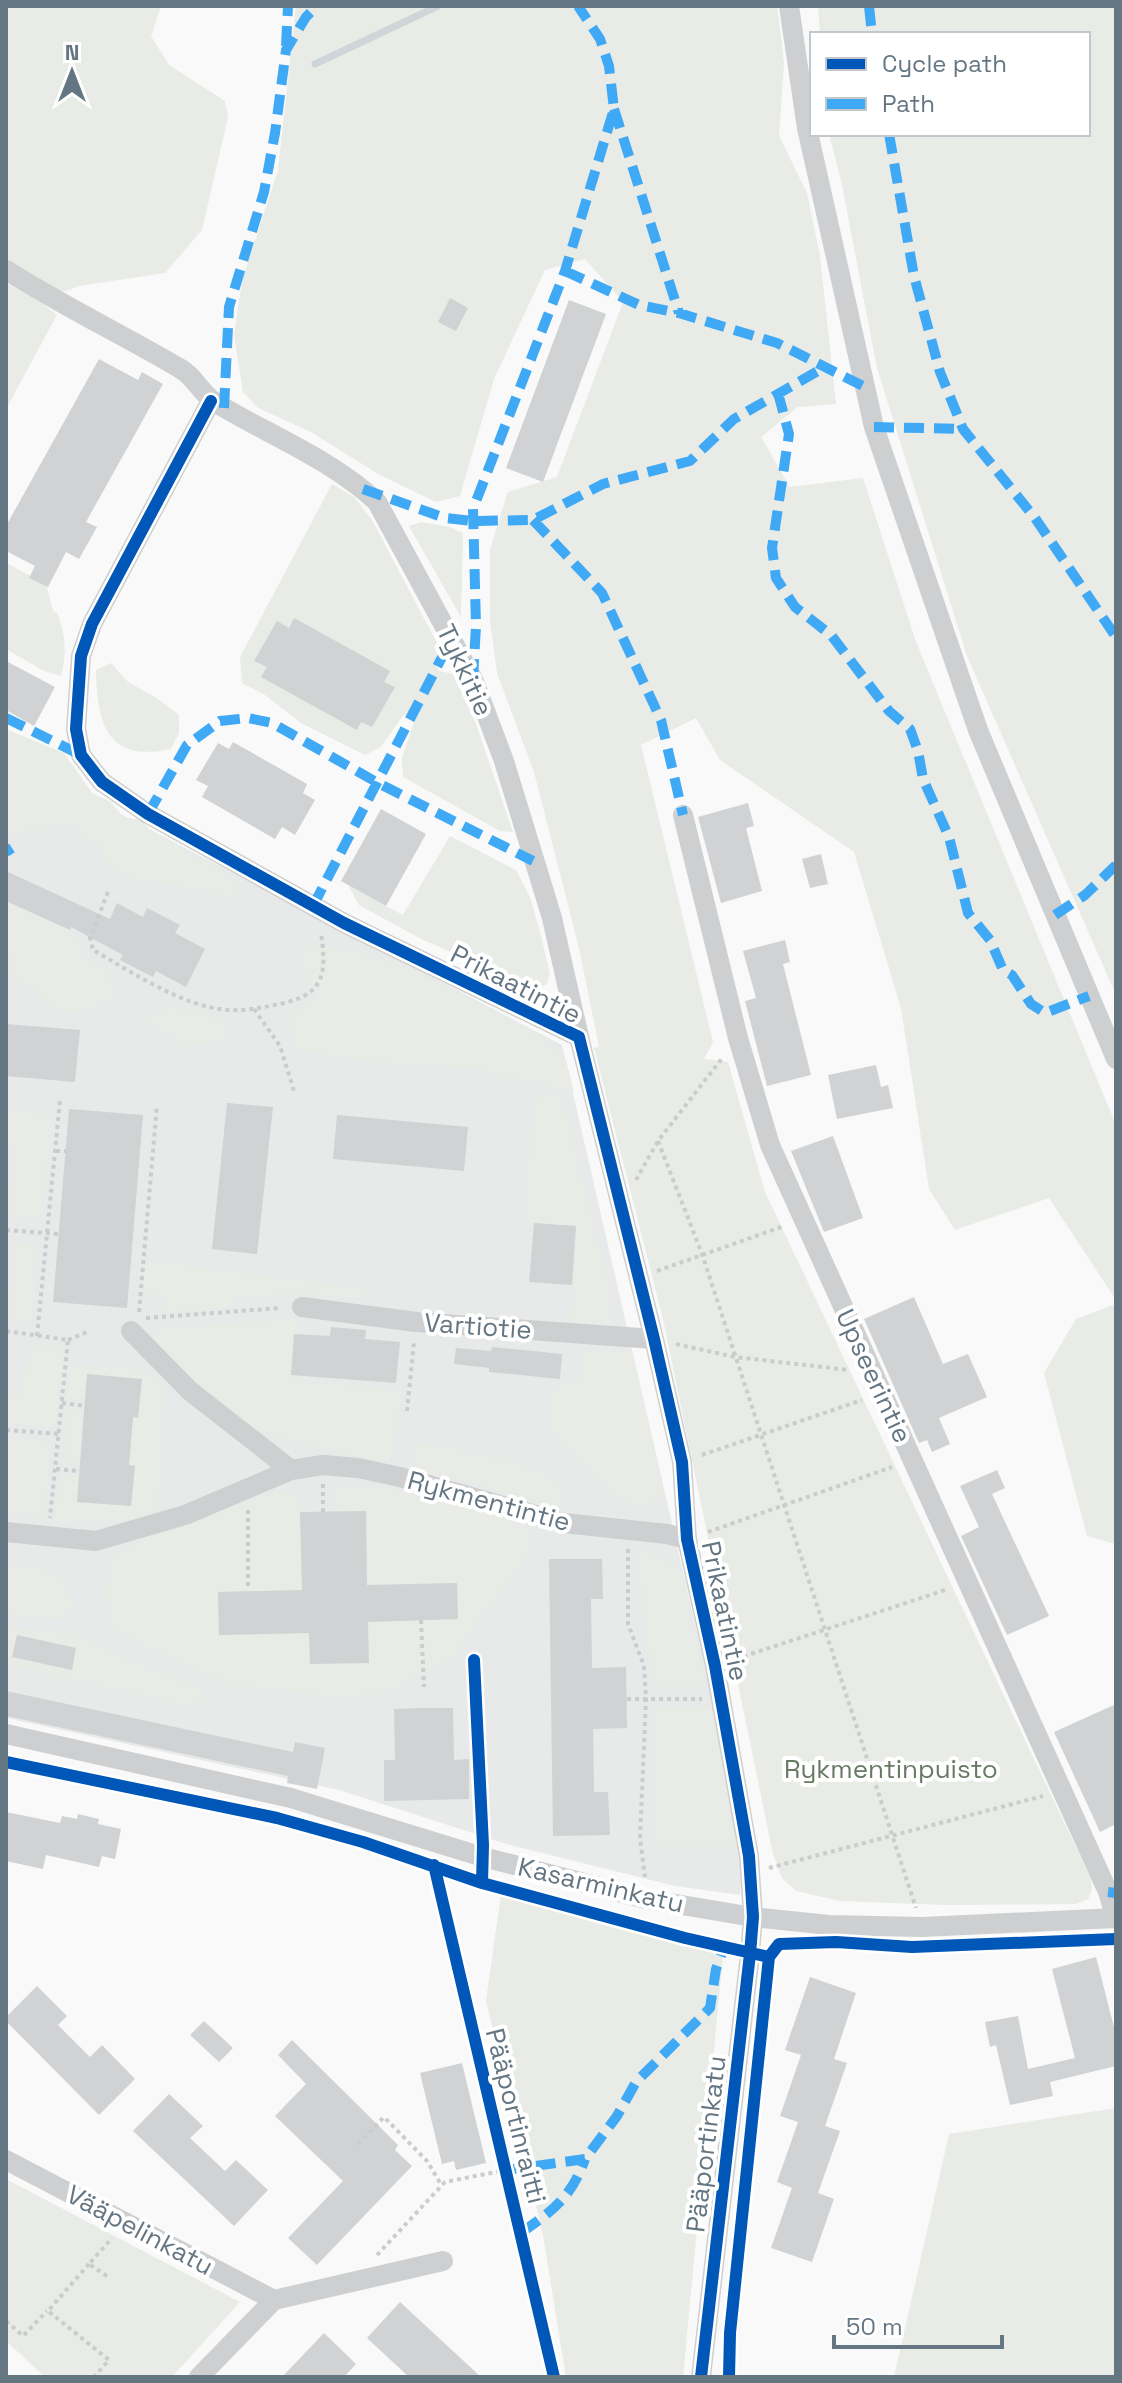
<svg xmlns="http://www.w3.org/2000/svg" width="1122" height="2383" viewBox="0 0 1122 2383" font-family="'Space Grotesk',sans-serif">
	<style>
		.built { fill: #e8e9e9 }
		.green { fill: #e8ebe6 }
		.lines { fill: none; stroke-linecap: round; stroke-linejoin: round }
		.stream { stroke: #ced6d9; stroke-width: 7 }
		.building { fill: #d0d2d3 }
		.path { stroke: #cbcccd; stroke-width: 4; stroke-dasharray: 4 4; stroke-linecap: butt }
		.street { stroke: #cecfd0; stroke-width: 20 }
		.quiet { stroke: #3fa9f5; stroke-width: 10; stroke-dasharray: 20 10; stroke-linecap: butt }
		.cycleway-casing { stroke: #fff; stroke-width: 17 }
		.cycleway { stroke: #0057b8; stroke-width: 12 }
		.labels { text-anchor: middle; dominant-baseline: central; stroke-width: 8; stroke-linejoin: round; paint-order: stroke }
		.street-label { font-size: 26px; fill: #657683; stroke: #fff }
		.park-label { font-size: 26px; fill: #687a64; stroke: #fff }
	</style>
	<rect width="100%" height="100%" fill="#f9f9f9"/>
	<path class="built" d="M6,784l59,1 497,260 183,796 -5,54 -65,-9 -165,-41 -171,-55 -333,-72z"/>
	<path class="green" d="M6,6h155l-10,30 18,29 56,36 3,16 -26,113 -37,43 -86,13 -22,8 -51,-35z
		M296,6h481l7,57 -5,73 28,57 13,63 16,148 -38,3 -37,30 29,50 73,-9 53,164 200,483v175l-67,-102 -94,32 -26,-41 -28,-181 -47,-156 -134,-92 -24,-42 -55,27 72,297 -9,17 24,3 37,130 326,687 1,11 -4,9 -12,5 -130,1 -106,-4 -44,-10 -14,-13 -9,-24 -110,-535 -69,-271 5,-1 -20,-99 -45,-176 -37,-99 -7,-52v-72l18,-57 49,-15 66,-175 -38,-43 -40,11 -51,109 -34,117 -24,6 -58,-28 -67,-42 -53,-24 -15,-16 -9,-57 8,-54 36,-111z
		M818,6h298v989l-149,-339 -90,-288 -35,-183 -13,-51h259v-100h-268z
		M6,283l34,19 17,13 -51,94z
		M332,484l22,13 18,23 66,125 -3,19 4,7 14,3 23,50 37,108 -13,-1 -97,-54 -1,-20 12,-35 -10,-8 -23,33 -16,8 -64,-32 -36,-28 -23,-12 -2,-26z
		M421,522l29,5 13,6 -2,84 -52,-91z
		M6,563l40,21 7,27 4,2c9,22 10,40 4,63l-17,-5 -38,-22z
		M111,663l17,19 30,17 21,16v18l-8,16c-64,14 -74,-25 -75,-79z
		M6,729l58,24 28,40 19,9 12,15 18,3 13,14 18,7 18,17 16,4 24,13 6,8 -5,13 -72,-14 -36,-4 -19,-19 -1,-12 -19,-9 -7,-12 -21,-3 -14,7 -36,3z
		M450,836l66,34 14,27 11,39 9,38 -4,11 -13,3 -112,-49 -62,-34 -11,-20 55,30z
		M6,903l57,21 13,13 8,21c21,11 29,13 29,39 -28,17 -40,21 -70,5l-5,-16 -18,-2 -11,-13 3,-12 -6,-6z
		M304,946l41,3 62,18 127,67 32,26 8,32 -92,-22 -115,-9 -70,-11 -7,-33 30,-21 -15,-24 -6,-16z
		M170,1008l33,3 26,17 -3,11c-14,6 -30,3 -45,7 -9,-13 -24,-14 -35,-28z
		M538,1091l24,4 48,199 1,31 -42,-3 7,-96 -42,-3 -12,-6z
		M6,1110l46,5 -12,105 -31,-4 8,-70 -11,-2z
		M16,1244l22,2 -6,75 -22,-2z
		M144,1260l221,29 1,11 -60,-7 -73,4 -2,10 -64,5v-17l-24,-1z
		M1116,1304v240l-29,-8 -43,-163 32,-54z
		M299,1319l-7,61 110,10 -12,74 -138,-33 -97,-83 -1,-15 6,-5z
		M28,1345l35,3 -8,80 -49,-5v-27l17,1z
		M583,1349l49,4 32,140 -17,10h-20l-37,-37 -39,-33 -1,-44 32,-12z
		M72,1364c31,3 73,-2 95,23l-10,125 -29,8 -65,3 -8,-7 5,-42 19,2 -2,26 54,4 4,-40 -6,-1 4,-48h5l-53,-17 -17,-1z
		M69,1410h14l-4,54 -14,-1z
		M6,1437l45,5 -7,75 -38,-4z
		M422,1442l114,26 30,26v7l-8,6 -135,-37c-14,-7 -14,-21 -1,-28z
		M335,1485l55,4 104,26 35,14 4,17 -80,110 -69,38 -52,2 -100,-12 -92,-39 -29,-23 -6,-28 3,-28 13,-16 141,-55 30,-4 7,19 35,-1z
		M641,1549l40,21 25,117 -54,-1 -4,-52 -12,-81z
		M6,1565c28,3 58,0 65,34 2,10 0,15 -9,21l-56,-6z
		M6,1627l64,7 130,56 4,9 -13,7 -185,-42z
		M713,1707l23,140 -82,-2v-137z
		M501,1894l222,61 -40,422h-117l-23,-142 -57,-234z
		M1116,2108v269h-222l55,-243z
		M6,2179l234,123 -68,75h-127l-39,-36z"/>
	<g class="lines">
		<path class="stream" d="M315,64l123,-58"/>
	</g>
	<path class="building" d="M450,298l18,10 -12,23 -18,-9z
		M569,300l37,14 -63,168 -37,-14z
		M99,359l39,21 4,-8 21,12 -77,138 11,5 -18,32 -13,-7 -18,35 -19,-9 6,-12 -29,-15v-25z
		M294,618l96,53 -6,11 11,5 -23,40 -11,-5 -4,8 -96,-53 6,-10 -13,-6 23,-40 12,7z
		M6,661l49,26 -21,39 -28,-16z
		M233,742l74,42 -4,9 12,7 -20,35 -13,-8 -7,12 -73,-42 6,-11 -12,-6 22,-37 11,6z
		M748,803l6,23 -8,2 16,63 -41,12 -23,-86z
		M381,809l45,25 -40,72 -45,-25z
		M821,854l7,30 -18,4 -8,-29z
		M6,871l104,48 7,-16 26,14 4,-9 33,17 -5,8 30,16 -19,38 -30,-16 -3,6 -33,-17 3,-5 -52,-28 -1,3 -64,-29z
		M785,940l5,22 -7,2 28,111 -44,11 -22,-85 11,-3 -13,-47z
		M6,1024l74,6 -5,52 -69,-6z
		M876,1065l5,22 7,-2 5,23 -56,11 -9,-44z
		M227,1103l46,4 -16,147 -45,-5z
		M69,1109l74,6 -16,193 -74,-6z
		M337,1115l131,12 -4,44 -131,-12z
		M833,1136l30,82 -39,14 -33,-81z
		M534,1223l42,3 -4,59 -43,-3z
		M914,1297l29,67 25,-10 19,43 -48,21 11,26 -18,8 -5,-12 -8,3 -55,-124z
		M331,1327l35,3 -1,9 35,3 -4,41 -105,-8 3,-41 36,2z
		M492,1347l70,7 -2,25 -71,-7v-4l-35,-4 2,-16 35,3z
		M87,1374l55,5 -4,39 -5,-1 -4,48 6,1 -4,40 -54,-4z
		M997,1470l8,18 -13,6 57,122 -42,19 -46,-99 18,-9 -19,-41z
		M366,1511l1,74 90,-2 1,36 -90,3 1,41 -59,1 -1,-31 -90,2 -1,-43 84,-2 -2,-78z
		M549,1559h53l1,40h-12l1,69 34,-1 1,61 -34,1 1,63h14l2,43 -57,1z
		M17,1635l59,13 -4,22 -60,-13z
		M6,1691l287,61 2,-10 30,6 -8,41 -30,-6 1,-7 -282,-60z
		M1116,1704v120l-16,8 -46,-100z
		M423,1708h30l1,52 15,-1v40l-85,2v-41h11l-1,-51z
		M6,1812l54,11 2,-7 15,3 1,-5 21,5 -1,5 23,5 -6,30 -13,-3 -3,11 -53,-12 -3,14 -37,-8z
		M1096,1957l20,78v31l-66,16 3,14 -43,9 -14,-60 -6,2 -5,-25 33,-6 10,53 47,-11 -23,-89z
		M810,1977l46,16 -22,66 13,4 -22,63 15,5 -22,62 16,6 -22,63 -41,-14 21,-60 -15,-6 21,-60 -18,-6 21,-61 -16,-5z
		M37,1986l30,30 -9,9 32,32 12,-12 33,34 -36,36 -93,-94v-4z
		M204,2021l29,27 -14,14 -29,-27z
		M292,2040l106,105 -3,5 17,16 -95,99 -29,-27 55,-57 -68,-65 31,-32 -28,-29z
		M462,2063l24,100 -30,7 -2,-9 -12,3 -22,-91z
		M169,2094l34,32 -13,12 35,33 11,-11 32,30 -34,36 -101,-95z
		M400,2302l81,75h-72l-42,-39z
		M324,2333l32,31 -12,13h-62z"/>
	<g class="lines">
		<path class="path" d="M108,892l-18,46 3,12c39,22 90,57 135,60 19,1 37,-3 56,-7 43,-10 42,-33 37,-71
			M254,1009l26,37 14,45
			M658,1141l44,113 214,654
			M56,1151h10
			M636,1180l22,-39 65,-84
			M6,1230l52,4
			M657,1271l127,-45
			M139,1312l18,-207
			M146,1318l135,-10
			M6,1331l62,9 -18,178
			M37,1336l23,-236
			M68,1340l19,-8
			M676,1344l59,13 114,13
			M62,1403l23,3
			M407,1411l7,-69
			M6,1430l53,4
			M702,1455l160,-55
			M56,1469l23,2
			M323,1512v-28
			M708,1532l184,-65
			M628,1549v75l16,42 2,33 -6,139 5,39
			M248,1586v-76
			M421,1620l3,67
			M736,1659l212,-70
			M627,1699h75
			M769,1868l274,-72
			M358,2144l26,-27 43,44 15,25
			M377,2255l68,-73 61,-12
			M89,2264l-41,47 61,49 -15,17
			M107,2276l-18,-12 23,-26
			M6,2321l17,15 24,-25"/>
		<path class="street" d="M789,6l18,122 67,299 104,303 138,329
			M6,270c57,36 117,65 175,99 14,8 21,26 35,34 53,32 115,56 161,99l96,177 31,82 48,157 27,119
			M211,401l-119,223 -11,32 -5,73 5,26 21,27 46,32 196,109 235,114 75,302 28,123 5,77 28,127 34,190 4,61 -3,37 -49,423
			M683,815l55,223 32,107 338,747 8,26
			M302,1307l114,15 238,17
			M291,1470l32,-5 35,3 42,9 164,46 103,11 20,5
			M6,1532l90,9 89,-26 106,-45 -101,-79 -59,-60
			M6,1734l285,64 192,59 163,42 107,18 76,8 93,2 194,-9
			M6,2160l268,140
			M274,2300l169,-39
			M199,2377l75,-77"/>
		<path class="quiet" d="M869,6l3,28
			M286,46l2,-40
			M614,109l65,204
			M889,134l25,142 26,96 23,57 72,89 81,119
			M565,271l74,34 40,8 98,30 86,43
			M778,393l11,41 -17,114 4,30 19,29 36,28 58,76 21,18 8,22 5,28 26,58 19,76 22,27 13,30 9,5 19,29 14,9 44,-17
			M224,408l5,-101 35,-115 11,-59 11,-83 20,-33 11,-11
			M874,427l89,2
			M363,489l82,29 28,3 60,-1 70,-36 87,-23 44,-42 91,-52
			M533,520l69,73 59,127 22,95
			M473,679l3,-53 -3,-117 92,-238 49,-162 -5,-43 -9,-27 -22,-33
			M6,718l75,37
			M148,814l39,-69 33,-24 28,-3 24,5 106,60 155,78
			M6,852l6,-4
			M313,906l139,-268
			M1055,915l30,-20 31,-30
			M1108,1892l8,1
			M506,2170l79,-11 32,-43 19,-34 74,-74 6,-39 8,-21
			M522,2232c32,-22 50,-36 63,-73"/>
		<g class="cycleway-casing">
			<path id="cycleway" d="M211,401l-119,223 -11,32 -5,73 5,26 21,27 46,32 196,109 235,114 75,302 28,123 5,77 28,127 34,190 4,61 -3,37 -49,423
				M474,1660l9,185 -1,38
				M6,1762l271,56 86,24 119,41 203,55 84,19
				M434,1865l120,512
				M729,2377l1,-44 39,-376 10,-13 57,-2 76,5 204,-8"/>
		</g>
		<use href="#cycleway" class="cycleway"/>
	</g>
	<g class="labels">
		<g class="street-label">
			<text transform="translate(465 670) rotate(65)">Tykkitie</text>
			<text transform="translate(516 984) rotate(27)">Prikaatintie</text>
			<text transform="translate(478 1326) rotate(4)">Vartiotie</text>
			<text transform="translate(874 1376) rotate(65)">Upseerintie</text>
			<text transform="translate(489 1501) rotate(15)">Rykmentintie</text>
			<text transform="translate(725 1611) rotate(78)">Prikaatintie</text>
			<text transform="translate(601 1885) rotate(13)">Kasarminkatu</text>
			<text transform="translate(516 2116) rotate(76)">Pääportinraitti</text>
			<text transform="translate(706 2144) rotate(-83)">Pääportinkatu</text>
			<text transform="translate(140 2230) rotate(28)">Vääpelinkatu</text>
		</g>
		<g class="park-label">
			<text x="891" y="1769">Rykmentinpuisto</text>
		</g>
	</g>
	<rect width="1122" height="2383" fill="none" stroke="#657683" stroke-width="16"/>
	<rect x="810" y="32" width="280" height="104" fill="#ffffff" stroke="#c1c8cd" stroke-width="2"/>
	<rect x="826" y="58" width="40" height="12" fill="#0057b8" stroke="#c1c8cd" stroke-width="2"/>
	<text x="882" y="72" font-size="24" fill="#657683">Cycle path</text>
	<rect x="826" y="98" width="40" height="12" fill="#3fa9f5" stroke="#c1c8cd" stroke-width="2"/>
	<text x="882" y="112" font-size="24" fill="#657683">Path</text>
	<g transform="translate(72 72)" stroke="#ffffff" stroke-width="6" paint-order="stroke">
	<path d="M0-6L14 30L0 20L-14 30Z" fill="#657683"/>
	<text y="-12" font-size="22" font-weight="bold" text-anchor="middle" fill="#657683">N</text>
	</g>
	<path d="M834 2335v12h168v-12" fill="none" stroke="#657683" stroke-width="4"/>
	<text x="846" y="2335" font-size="24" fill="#657683" stroke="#ffffff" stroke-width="6" paint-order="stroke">50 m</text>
</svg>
